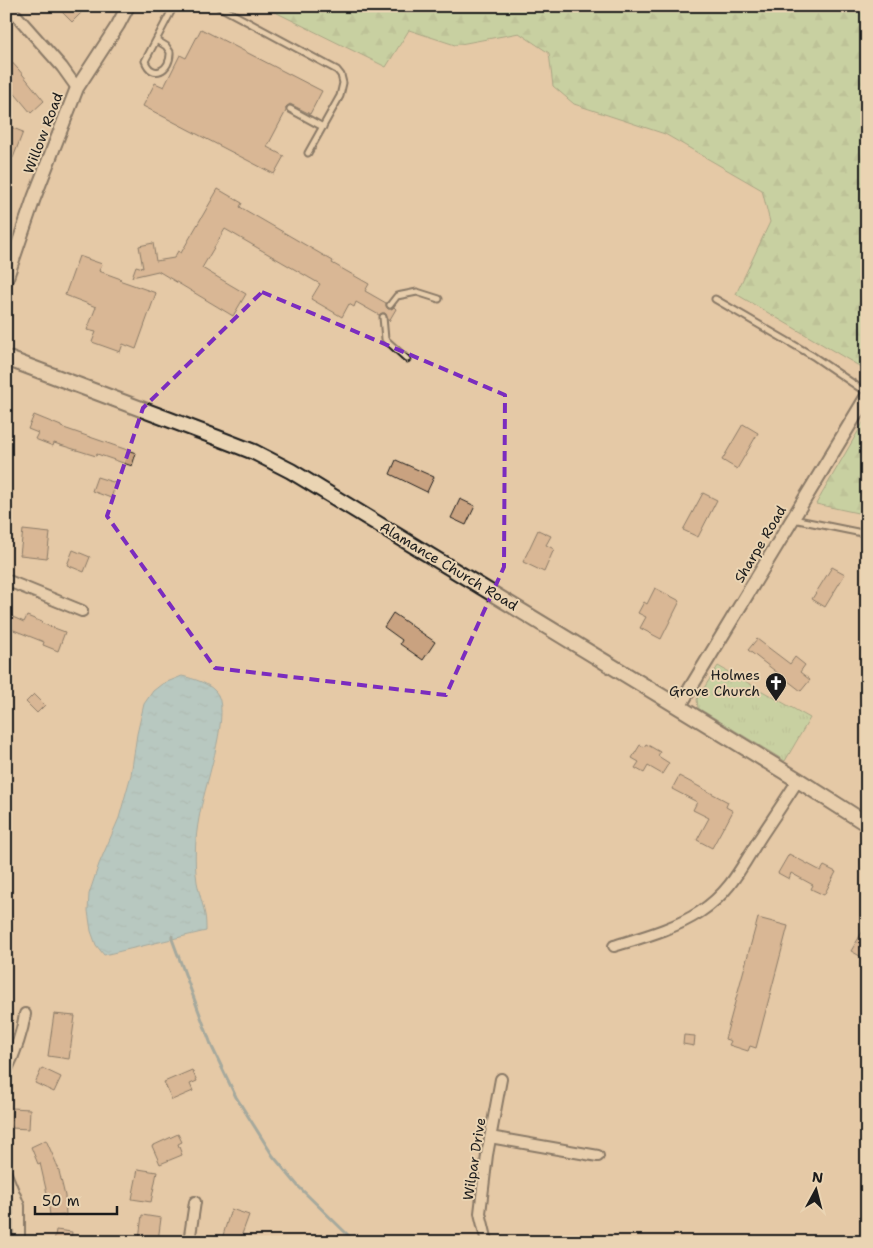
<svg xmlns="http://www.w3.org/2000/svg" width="873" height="1248" viewBox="0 0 873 1248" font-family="'Shantell Sans',sans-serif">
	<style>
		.grass { fill: url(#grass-tufts); stroke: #607b5c }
		.forest { fill: url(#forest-firs); stroke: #607b5c }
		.water { fill: url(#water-ripples); stroke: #588392 }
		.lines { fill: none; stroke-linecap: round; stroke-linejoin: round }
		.stream { stroke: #588392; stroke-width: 3 }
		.building { fill: #c9a280; stroke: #1c1c1c }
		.service-casing { stroke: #1c1c1c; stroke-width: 9 }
		.minor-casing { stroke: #1c1c1c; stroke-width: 14 }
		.tertiary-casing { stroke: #1c1c1c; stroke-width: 16 }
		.secondary-casing { stroke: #1c1c1c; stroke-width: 18 }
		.service { stroke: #ead4b3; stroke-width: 5 }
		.minor { stroke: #ead4b3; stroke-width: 10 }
		.tertiary { stroke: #ead4b3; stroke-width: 12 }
		.secondary { stroke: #ead4b3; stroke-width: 14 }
		.marked { fill: none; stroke: #7b2cbf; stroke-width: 4; stroke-dasharray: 10 6; stroke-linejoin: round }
		.labels { text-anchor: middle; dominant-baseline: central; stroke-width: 4; stroke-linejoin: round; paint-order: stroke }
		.street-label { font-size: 14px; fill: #1c1c1c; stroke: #ead4b3 }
		.poi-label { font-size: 14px; fill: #1c1c1c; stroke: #ead4b3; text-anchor: end }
	</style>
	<defs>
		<pattern id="grass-tufts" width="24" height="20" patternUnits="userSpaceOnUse" patternTransform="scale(1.25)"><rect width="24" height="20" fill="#a5da9c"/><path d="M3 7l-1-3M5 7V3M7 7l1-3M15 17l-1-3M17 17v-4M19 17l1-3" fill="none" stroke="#8dba86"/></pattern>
		<pattern id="forest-firs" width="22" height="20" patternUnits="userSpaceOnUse" patternTransform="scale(1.25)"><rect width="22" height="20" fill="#a5da9c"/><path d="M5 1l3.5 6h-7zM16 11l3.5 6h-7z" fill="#8dba86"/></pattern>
		<pattern id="water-ripples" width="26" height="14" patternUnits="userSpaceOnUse" patternTransform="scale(1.25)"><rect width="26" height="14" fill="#80c7e0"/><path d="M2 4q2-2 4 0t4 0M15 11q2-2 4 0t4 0" fill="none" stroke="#6eaac0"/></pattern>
	</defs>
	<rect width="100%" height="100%" fill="#e5c9a6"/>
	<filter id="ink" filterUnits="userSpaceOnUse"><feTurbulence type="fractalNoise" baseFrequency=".02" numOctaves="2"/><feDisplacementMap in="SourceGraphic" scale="10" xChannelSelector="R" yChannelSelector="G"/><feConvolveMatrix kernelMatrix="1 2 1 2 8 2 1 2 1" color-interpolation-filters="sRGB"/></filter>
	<g filter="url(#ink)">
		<path class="grass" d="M718,666l92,52 -25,43 -87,-53 -1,-9z"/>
		<path class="forest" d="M263,6h604v363l-1,1 -130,-76 34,-72 -8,-32 -97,-56 -91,-30 -21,-18 -4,-33 -30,-20 -64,12 -46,-15 -23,37z
			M867,417v98l-51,-11 51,-88z"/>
		<path class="water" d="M182,676c12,3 29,7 36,19 12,23 -15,95 -19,123 -4,21 -5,43 -2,64 2,12 6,22 8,33 1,5 1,11 1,16l-102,24 -8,-10 -5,-14 -3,-20 1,-17 10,-30 20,-46 12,-43 6,-41 7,-30 9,-13 9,-7z"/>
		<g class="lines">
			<path class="stream" d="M172,936v3l40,108 24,50 37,59 25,30 49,48 7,8"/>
		</g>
		<path class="building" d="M56,6h32l-16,16z
			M201,29l121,62 -12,23 -20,-10 -4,3v4l-19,36 17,9 -10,18 -131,-68 12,-23 9,4 16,-32 6,3z
			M6,56l13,14 25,31 -13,12 -25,-30z
			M8,126l15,6 -10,26 -7,-3v-24z
			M218,189l24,14 -2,4 93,54 -1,2 37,21 -4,7 21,12v3l2,3h3l3,-2 2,2 -7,12 -4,-8h-3l-3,2 -23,-13 -2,5 -5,-3 -7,13 -31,-18 9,-15 -95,-55 -23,39 44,26 -13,22 -75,-45 -26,6 4,-11 7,2 -4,-22 14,-3 3,18 18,-3 4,-7 3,2z
			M79,256l23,8 -3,7 22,8 -2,1 37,13 -20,56 -13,-5 -3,8 -28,-10 4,-10 -9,-2 9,-23 -31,-12z
			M34,415l27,11v1l75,26 -4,13 -35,-12 -1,2 -42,-13 -1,3 -18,-7 3,-6 -10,-4z
			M743,424l15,9 -21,36 -15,-9z
			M396,460l38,17 -7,15 -37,-18z
			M97,477l19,6 -5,15 -19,-7z
			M703,493l14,7 -19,37 -15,-7z
			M460,499l15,7 -9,19 -15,-7z
			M23,530l27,3 -3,25 -27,-3z
			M538,530l13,6 -5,9 8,4 -10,23 -21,-10z
			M73,550l17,7 -6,15 -17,-7z
			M832,567l13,7 -20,33 -13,-8z
			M655,588l25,13 -19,38 -21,-11 6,-11 -8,-4 6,-11 3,2z
			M393,613l42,29 -12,18 -23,-16 2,-4 -18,-13z
			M6,614l18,8 3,-6 15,6 -1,1 24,9 -7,19 -15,-6 1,-3 -38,-15z
			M757,639l33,25 5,-7 10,8 -5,7 10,8 -9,11 -53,-41z
			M34,694l11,11 -8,8 -11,-11z
			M646,744l14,8 -2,4 11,7 -7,11 -14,-8 -4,7 -9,-5 4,-6 -7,-4 8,-13 4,2z
			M679,776l49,26 -2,5 7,4 -8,15h-1l-12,22 -15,-8 12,-22 -16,-8 4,-8 -25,-13z
			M789,854l32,17 3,-5 12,6 -12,23 -13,-6 2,-4 -22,-12 -2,6 -11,-6z
			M758,918l30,8 -32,122 -6,-2 -2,5 -19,-6 2,-4 -6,-2z
			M867,924v36l-16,-9z
			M54,1014l21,2 -6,43 -21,-3z
			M684,1035l11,1 -1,10 -11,-2z
			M42,1068l19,9 -7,15 -19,-9z
			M192,1070l5,11 -7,3 3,7 -21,9 -8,-18z
			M12,1108l18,1 -1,20 -18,-1z
			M178,1134l4,8 -4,2 4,11 -22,9 -8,-18z
			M46,1140l12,27 7,29 1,19 -16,1 -2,-18 -8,-35 -2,1 -7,-17z
			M138,1169l19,3 -6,30 -19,-3z
			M231,1209l18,6 -8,22h-2v5h-18z
			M142,1215l19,3 -3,23 -19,-2z
			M56,1230l16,2 -1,10h-17z"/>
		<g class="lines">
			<g class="service-casing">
				<path id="service" d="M218,6l119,64 4,5 2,8 -3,13 -32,57
					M156,40l10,6 4,6c1,19 -18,28 -25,9l29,-55
					M290,109l33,18
					M715,299l98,57 54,37
					M390,305l7,-9 20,-4 22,7
					M383,317l2,22 22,20
					M793,519l74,15"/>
			</g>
			<g class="minor-casing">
				<path id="minor" d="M8,6l54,61 15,21
					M6,580l76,31
					M614,946c29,-9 60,-17 86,-34 29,-19 40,-42 58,-71 13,-20 27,-40 40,-61
					M6,1071c9,-18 16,-37 19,-57
					M490,1137l108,19
					M6,1174l13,32v36
					M189,1242l6,-40
					M487,1242l-7,-29 7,-58 14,-76"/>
			</g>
			<g class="tertiary-casing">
				<path id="tertiary" d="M6,280l28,-82 43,-110 41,-63 10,-19
					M679,707l188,-311"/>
			</g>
			<g class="secondary-casing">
				<path id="secondary" d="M6,358l212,80 36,14 37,19 388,236 119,73 69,44"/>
			</g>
			<use href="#service" class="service"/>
			<use href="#minor" class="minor"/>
			<use href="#tertiary" class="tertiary"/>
			<use href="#secondary" class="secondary"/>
		</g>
	</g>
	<path d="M0 0H873V1248H0ZM262,292l243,103 -1,172 -58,128 -231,-27 -108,-152 36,-108z" fill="#e5c9a6" fill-opacity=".55" fill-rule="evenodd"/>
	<path class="marked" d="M262,292l243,103 -1,172 -58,128 -231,-27 -108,-152 36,-108z"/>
	<defs>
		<g id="church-pin" transform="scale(1.125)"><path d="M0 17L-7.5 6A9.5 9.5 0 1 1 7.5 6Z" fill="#1c1c1c" stroke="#ead4b3"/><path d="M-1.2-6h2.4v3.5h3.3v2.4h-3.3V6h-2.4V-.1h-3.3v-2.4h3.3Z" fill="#fff"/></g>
	</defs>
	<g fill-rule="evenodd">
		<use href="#church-pin" x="776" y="683"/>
	</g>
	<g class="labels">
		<g class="street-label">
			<text transform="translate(43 133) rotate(-69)">Willow Road</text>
			<text transform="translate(760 544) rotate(-59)">Sharpe Road</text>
			<text transform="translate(449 566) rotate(31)">Alamance Church Road</text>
			<text transform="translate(474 1159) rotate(-81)">Wilpar Drive</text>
		</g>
		<g class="poi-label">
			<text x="760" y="675">Holmes<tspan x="760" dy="16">Grove Church</tspan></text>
		</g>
	</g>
	<rect width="873" height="1248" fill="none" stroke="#ead4b3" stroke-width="25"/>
	<rect x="12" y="12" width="848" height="1223" fill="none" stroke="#1c1c1c" stroke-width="2" filter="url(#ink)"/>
	<g transform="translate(816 1190) rotate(7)" stroke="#ead4b3" stroke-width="4" paint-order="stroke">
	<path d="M0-4L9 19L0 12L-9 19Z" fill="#1c1c1c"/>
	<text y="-8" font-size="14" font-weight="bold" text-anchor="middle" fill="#1c1c1c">N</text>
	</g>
	<path d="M35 1206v8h82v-8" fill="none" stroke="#1c1c1c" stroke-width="2.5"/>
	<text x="42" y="1206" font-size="15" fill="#1c1c1c" stroke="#ead4b3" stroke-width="4" paint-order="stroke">50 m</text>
</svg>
